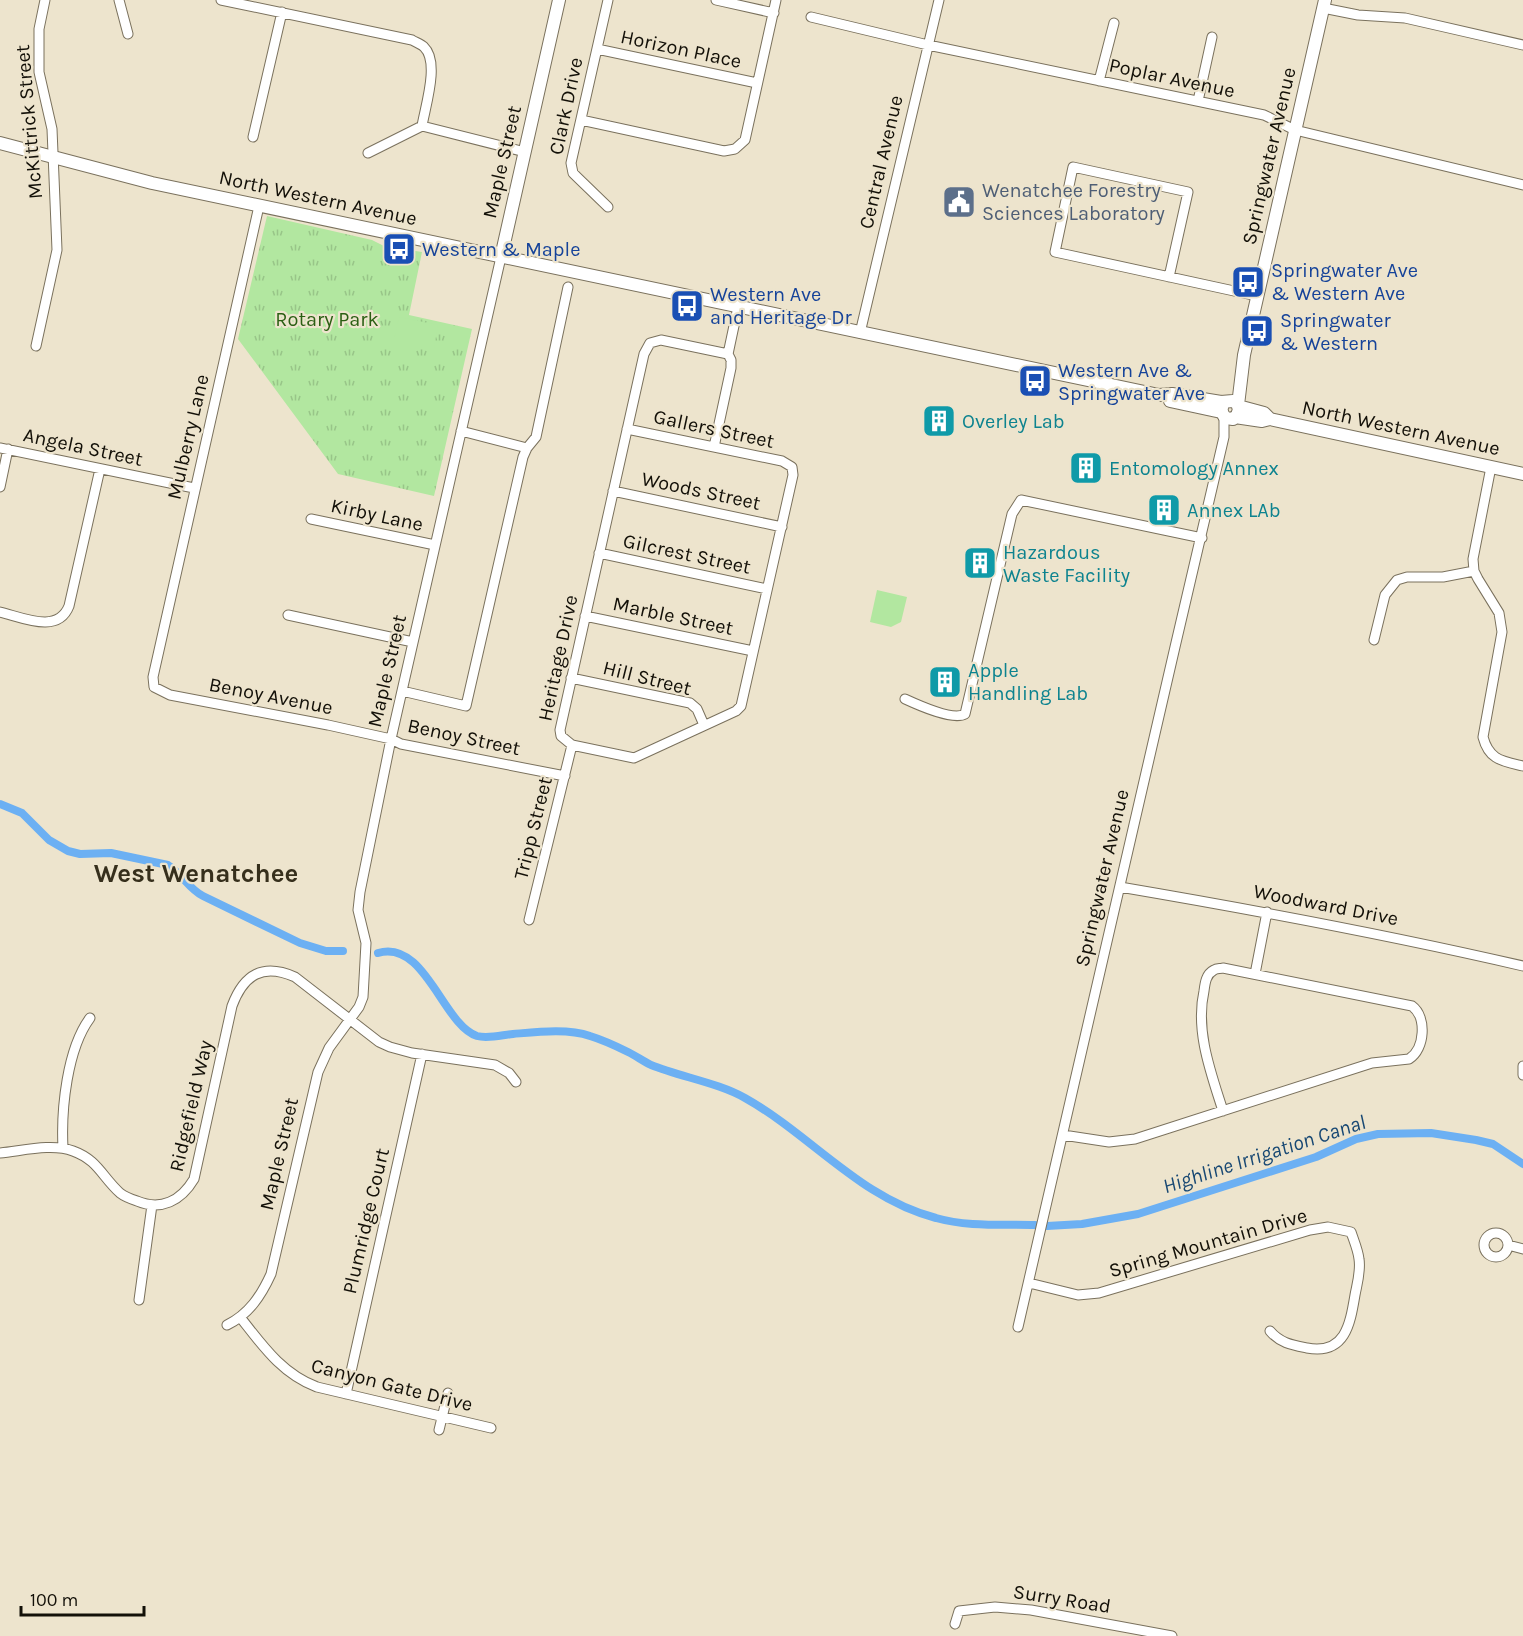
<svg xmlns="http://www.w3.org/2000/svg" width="1523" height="1636" viewBox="0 0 1523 1636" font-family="Karla,sans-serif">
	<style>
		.grass { fill: url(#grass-tufts) }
		.garden { fill: #b2e7a0 }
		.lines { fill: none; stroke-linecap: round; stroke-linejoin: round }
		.canal { stroke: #6cb0f3; stroke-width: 8 }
		.street-casing { stroke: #7a715d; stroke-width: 11 }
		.secondary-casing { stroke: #7a715d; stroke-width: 14 }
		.street { stroke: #fff; stroke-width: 9 }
		.secondary { stroke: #fff; stroke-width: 12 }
		.labels { text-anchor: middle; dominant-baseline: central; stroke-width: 4.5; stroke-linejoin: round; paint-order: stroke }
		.street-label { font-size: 20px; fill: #131008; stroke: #ede4cd }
		.service-label { font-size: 20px; fill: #4e5e75; stroke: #ede4cd; text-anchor: start }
		.transit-label { font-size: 20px; fill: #164399; stroke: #ede4cd; text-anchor: start }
		.park-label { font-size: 20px; fill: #2b5f13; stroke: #ede4cd }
		.culture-label { font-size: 20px; fill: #0d838f; stroke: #ede4cd; text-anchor: start }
		.water-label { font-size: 21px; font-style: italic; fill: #184873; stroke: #ede4cd }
		.district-label { font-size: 26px; font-weight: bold; fill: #362f1c; stroke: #ede4cd }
	</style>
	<defs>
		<pattern id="grass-tufts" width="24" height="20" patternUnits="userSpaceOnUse" patternTransform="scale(1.5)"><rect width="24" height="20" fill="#b2e7a0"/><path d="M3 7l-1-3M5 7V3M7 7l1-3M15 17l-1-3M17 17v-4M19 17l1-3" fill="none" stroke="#98c588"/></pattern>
	</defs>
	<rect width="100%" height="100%" fill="#ede4cd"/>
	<path class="grass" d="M267,216l105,24 12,6 38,6 -13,63 63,14 -38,167 -96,-22 -100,-135z"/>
	<path class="garden" d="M399,317l39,8 -4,23 -40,-8z
		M877,590l30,7 -6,25 -10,5 -21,-5z"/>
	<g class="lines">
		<path class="canal" d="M0,804l22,9 27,27 19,11 12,3 31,-1 57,12c14,9 21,24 35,31l97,47 26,8h17
			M378,953c47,-14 65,72 99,83 11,3 25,-1 36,-2 23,-2 55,-6 77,2 13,4 26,10 38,16 8,4 15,9 23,13 30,12 68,18 94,33 66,37 116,101 191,120 32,9 66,6 99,7
			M1047,1226l35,-2 56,-10 178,-57 40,-18 22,-5 53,-1 45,7 17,4 30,20"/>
		<g class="street-casing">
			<path id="street" d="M119,0l9,34
				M221,0l191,40c3,2 9,4 12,7 16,15 1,60 -2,79
				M716,0l58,13
				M1323,8l35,7 47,3 118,27
				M811,17l117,28 336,70 31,15 228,55
				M597,49l160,34
				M1099,81l15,-58
				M1198,101l14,-64
				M581,120l143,31 11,-2 10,-9 31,-140
				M422,126l103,26
				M253,137l29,-125
				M368,153l54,-27
				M259,206l-106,471 1,10 16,8 158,30 63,14 10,5 164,32
				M608,207l-31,-30 -4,-4 -2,-10 37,-163
				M1169,277l19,-85 -115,-25 -18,85 202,44
				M860,333l79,-333
				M36,346l21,-96 -5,-121 -13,-57v-43l6,-29
				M627,429l155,32 10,6 1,8 -52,231 -5,5 -102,47 -62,-13 -11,-9 -1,-6 84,-376 6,-11 11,-3 67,14
				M461,431l66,17 9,-11 32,-150
				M714,447l17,-79v-8l-3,-6 10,-47
				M0,448l194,40
				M1491,467l-18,92 1,12 4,8 21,34 3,19 -19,105c6,23 19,24 40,29
				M0,487l8,-38
				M613,491l169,36
				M311,519l124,26
				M599,553l168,36
				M0,612c24,6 58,22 69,-6l31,-137
				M288,615l125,27
				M585,616l168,35
				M1374,640l11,-45 12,-15 10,-3h36l31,-6
				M571,678l119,25 7,6 7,16
				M402,691l64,15 57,-249 4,-9
				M905,699c13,6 48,22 60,15l47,-200 9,-14 181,38
				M1120,887c135,23 269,48 403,79
				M529,920l43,-175
				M1255,974l12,-62
				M1523,1066v9
				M1063,1135l46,7 26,-3 237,-76 37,-4c16,-10 18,-42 3,-53l-189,-38c-3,1 -6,0 -9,2 -8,4 -9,13 -10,21 -9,40 7,82 19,120
				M63,1148c-2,-39 4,-99 27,-130
				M0,1153c22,-2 52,-10 73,-2 25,9 29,26 47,42 5,4 11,6 17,8 24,10 44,0 57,-22l38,-173c12,-32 31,-43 63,-29l84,65 11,5 22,6 83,12 14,8 7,9
				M1484 1245a12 12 0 1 1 24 0a12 12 0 1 1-24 0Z
				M1508,1245l15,4
				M1029,1283l49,12 21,-2 211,-63 18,-3 23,5c3,9 7,18 8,27 2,12 -2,25 -4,36 -5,30 -10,60 -48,53 -15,-3 -27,-5 -37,-17
				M139,1300l13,-95
				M240,1317c22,28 42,57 77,70l174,41
				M227,1325c22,-11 34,-29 44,-51l47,-202 11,-24 30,-41 4,-10 3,-54 -8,-33 2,-18 31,-153 110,-482
				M1018,1327l157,-680 49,-210v-20
				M346,1394l76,-340
				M439,1430l9,-37
				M955,1624l4,-13 36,-4 36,3 141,26"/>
		</g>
		<g class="secondary-casing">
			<path id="secondary" d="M0,143l152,40 1007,212 13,-1 49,8 12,-1c8,4 7,13 0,18l-7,-1c-5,-4 -6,-11 -1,-16
				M501,257l58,-257
				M1170,401l51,11
				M1238,405l6,-50 81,-355
				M1238,406l26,7 6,6
				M1235,417l27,4 8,-2 253,55"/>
		</g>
		<use href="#street" class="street"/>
		<use href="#secondary" class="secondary"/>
	</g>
	<defs>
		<g id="civic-square" transform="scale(1.725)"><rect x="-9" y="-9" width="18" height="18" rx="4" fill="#5c6f8a" stroke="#ede4cd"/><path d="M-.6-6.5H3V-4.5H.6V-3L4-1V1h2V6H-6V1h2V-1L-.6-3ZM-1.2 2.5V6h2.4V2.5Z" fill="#fff"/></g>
		<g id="bus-square" transform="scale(1.725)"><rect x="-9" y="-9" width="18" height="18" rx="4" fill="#1a4fb4" stroke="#ede4cd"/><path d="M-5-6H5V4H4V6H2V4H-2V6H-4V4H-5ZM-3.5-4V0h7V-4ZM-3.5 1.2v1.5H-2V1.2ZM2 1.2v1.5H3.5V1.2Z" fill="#fff"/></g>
		<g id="building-square" transform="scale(1.725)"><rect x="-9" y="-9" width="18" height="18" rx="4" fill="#0f9aa8" stroke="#ede4cd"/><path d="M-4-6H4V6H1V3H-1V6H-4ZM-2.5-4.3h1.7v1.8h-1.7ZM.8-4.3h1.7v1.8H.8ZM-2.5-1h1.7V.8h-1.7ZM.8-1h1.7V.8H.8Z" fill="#fff"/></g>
	</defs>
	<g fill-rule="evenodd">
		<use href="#civic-square" x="959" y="202"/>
		<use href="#bus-square" x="399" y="249"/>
		<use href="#bus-square" x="1248" y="282"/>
		<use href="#bus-square" x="687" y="306"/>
		<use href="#bus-square" x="1257" y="331"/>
		<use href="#bus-square" x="1035" y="381"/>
		<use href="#building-square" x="939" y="421"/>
		<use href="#building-square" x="1086" y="468"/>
		<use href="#building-square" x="1164" y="510"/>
		<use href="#building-square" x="980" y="563"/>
		<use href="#building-square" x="945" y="682"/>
	</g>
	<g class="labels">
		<g class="street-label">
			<text transform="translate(681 49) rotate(12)">Horizon Place</text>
			<text transform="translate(1172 78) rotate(12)">Poplar Avenue</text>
			<text transform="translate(566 106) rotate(-78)">Clark Drive</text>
			<text transform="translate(29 122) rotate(-95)">McKittrick Street</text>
			<text transform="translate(1269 156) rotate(-77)">Springwater Avenue</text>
			<text transform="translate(502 162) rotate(-77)">Maple Street</text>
			<text transform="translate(881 162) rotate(-77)">Central Avenue</text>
			<text transform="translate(318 198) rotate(12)">North Western Avenue</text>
			<text transform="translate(1401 428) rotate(12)">North Western Avenue</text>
			<text transform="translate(714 429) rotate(12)">Gallers Street</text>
			<text transform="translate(188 437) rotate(-77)">Mulberry Lane</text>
			<text transform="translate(83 447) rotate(12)">Angela Street</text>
			<text transform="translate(701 491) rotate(12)">Woods Street</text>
			<text transform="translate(377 515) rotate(12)">Kirby Lane</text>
			<text transform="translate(687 554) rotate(12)">Gilcrest Street</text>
			<text transform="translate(673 616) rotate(12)">Marble Street</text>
			<text transform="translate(558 658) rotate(-78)">Heritage Drive</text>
			<text transform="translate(387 671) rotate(-77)">Maple Street</text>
			<text transform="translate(647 678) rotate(14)">Hill Street</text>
			<text transform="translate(271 696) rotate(11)">Benoy Avenue</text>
			<text transform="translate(464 737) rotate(12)">Benoy Street</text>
			<text transform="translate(533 828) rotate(-76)">Tripp Street</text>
			<text transform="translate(1102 878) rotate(-77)">Springwater Avenue</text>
			<text transform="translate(1326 905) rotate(11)">Woodward Drive</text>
			<text transform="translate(191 1106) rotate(-77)">Ridgefield Way</text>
			<text transform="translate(279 1154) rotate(-77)">Maple Street</text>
			<text transform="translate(366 1221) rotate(-77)">Plumridge Court</text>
			<text transform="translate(1208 1243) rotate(-16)">Spring Mountain Drive</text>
			<text transform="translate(392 1385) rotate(14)">Canyon Gate Drive</text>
			<text transform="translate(1062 1599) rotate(9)">Surry Road</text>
		</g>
		<g class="service-label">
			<text x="982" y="190">Wenatchee Forestry<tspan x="982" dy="23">Sciences Laboratory</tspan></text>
		</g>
		<g class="transit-label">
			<text x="422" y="249">Western &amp; Maple</text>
			<text x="1271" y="270">Springwater Ave<tspan x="1271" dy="23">&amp; Western Ave</tspan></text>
			<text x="710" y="294">Western Ave<tspan x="710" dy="23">and Heritage Dr</tspan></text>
			<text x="1280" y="320">Springwater<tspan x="1280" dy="23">&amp; Western</tspan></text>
			<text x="1058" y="370">Western Ave &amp;<tspan x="1058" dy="23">Springwater Ave</tspan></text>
		</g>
		<g class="park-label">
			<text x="327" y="319">Rotary Park</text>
		</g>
		<g class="culture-label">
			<text x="962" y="421">Overley Lab</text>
			<text x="1109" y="468">Entomology Annex</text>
			<text x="1187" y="510">Annex LAb</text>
			<text x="1003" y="552">Hazardous<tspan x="1003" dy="23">Waste Facility</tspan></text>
			<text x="968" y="670">Apple<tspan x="968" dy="23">Handling Lab</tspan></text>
		</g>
		<g class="water-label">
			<text transform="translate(1264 1154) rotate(-18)">Highline Irrigation Canal</text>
		</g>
		<g class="district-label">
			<text x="196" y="873">West Wenatchee</text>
		</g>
	</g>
	<path d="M21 1606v9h123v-9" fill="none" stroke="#131008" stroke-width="3"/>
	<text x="30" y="1606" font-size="18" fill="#131008" stroke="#ede4cd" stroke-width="4.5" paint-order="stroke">100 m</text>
</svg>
